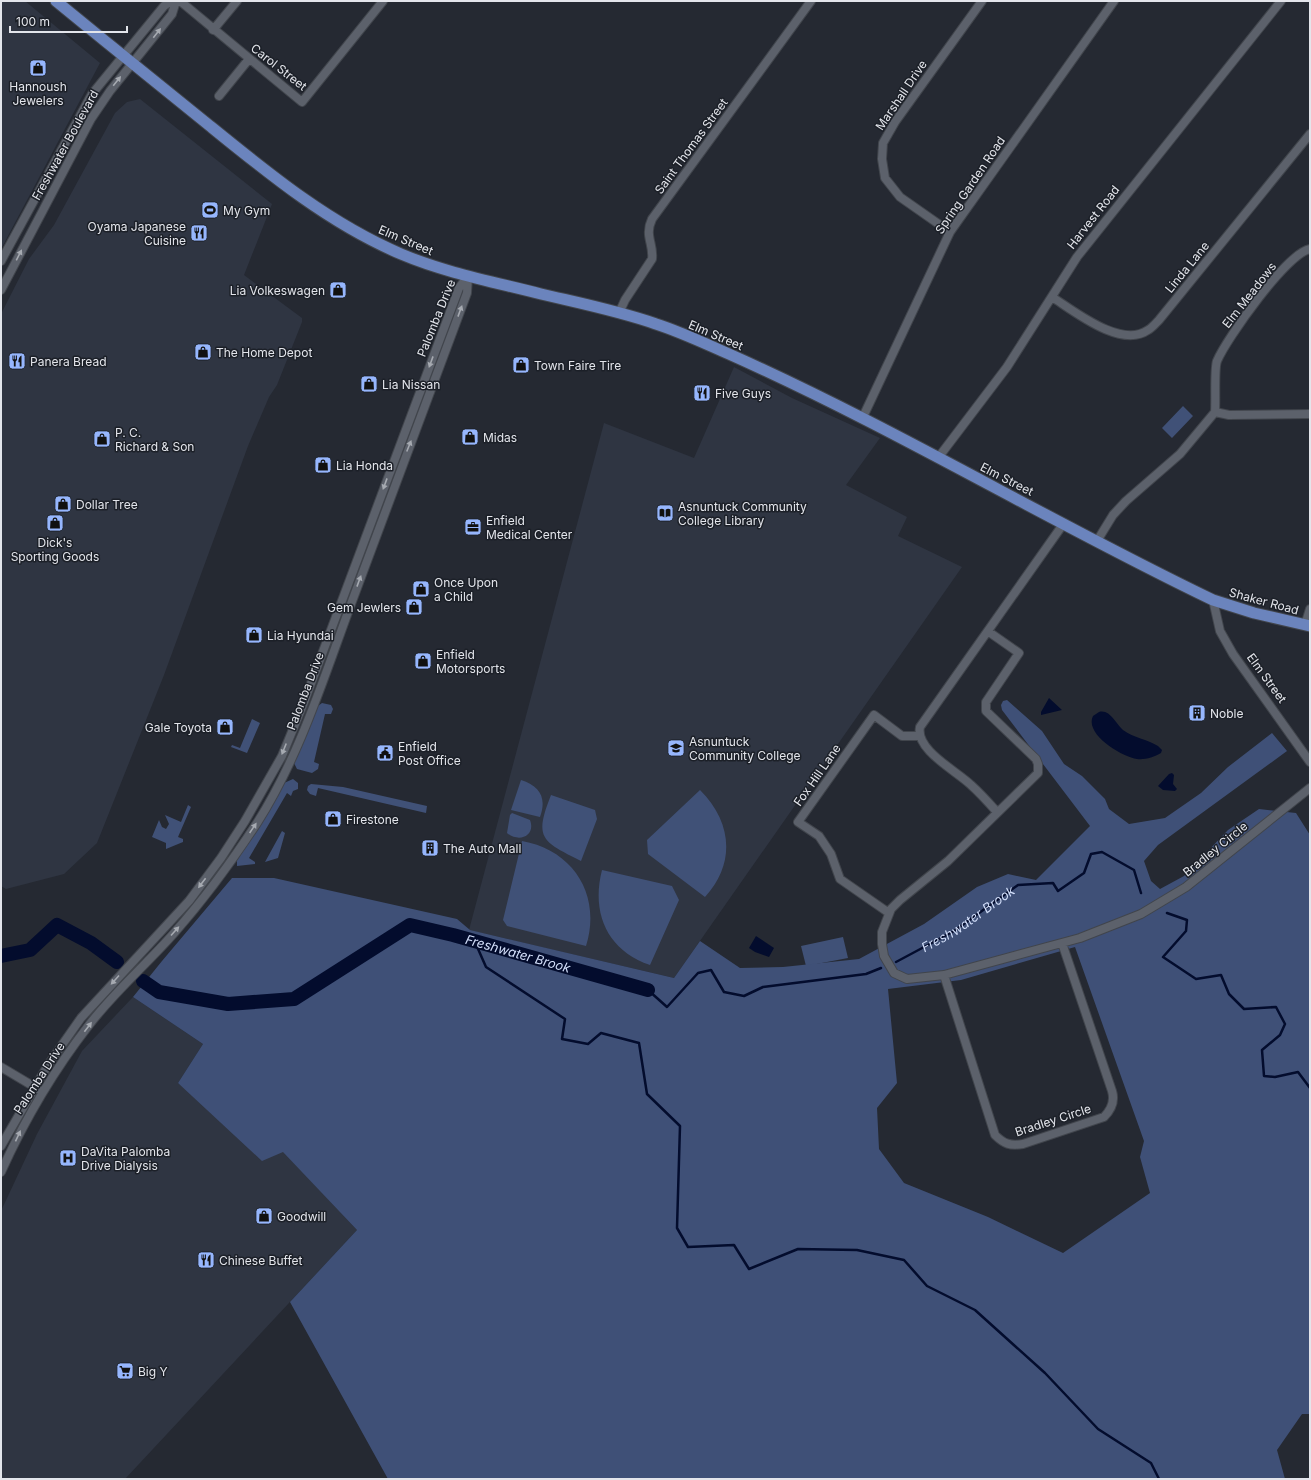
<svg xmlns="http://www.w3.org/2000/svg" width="1311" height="1480" viewBox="0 0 1311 1480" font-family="Inter,sans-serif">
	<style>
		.built { fill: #2f3542 }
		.green { fill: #405177 }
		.forest { fill: #3f5077; fill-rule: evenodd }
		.water { fill: #030c2d }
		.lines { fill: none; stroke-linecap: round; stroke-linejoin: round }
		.stream { stroke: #030c2d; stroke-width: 2.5 }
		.river { stroke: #030c2d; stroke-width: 14 }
		.minor-casing { stroke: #41454c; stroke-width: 10 }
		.major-casing { stroke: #41454c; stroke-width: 13 }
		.minor { stroke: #5c616b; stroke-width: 8 }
		.major { stroke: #6b84bd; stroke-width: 11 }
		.oneway { fill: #a6aab1 }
		.labels { text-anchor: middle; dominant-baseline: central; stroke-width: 3; stroke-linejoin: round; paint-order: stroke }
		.street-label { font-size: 12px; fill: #e3e5eb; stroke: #1c2028 }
		.poi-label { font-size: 12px; fill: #e3e5eb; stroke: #1c2028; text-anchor: start }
		.water-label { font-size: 13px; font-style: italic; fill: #d3dffa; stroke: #1c2028 }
	</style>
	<rect width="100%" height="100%" fill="#252932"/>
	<path class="built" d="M1,1h24l75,62 -99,186z
		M140,99l132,105 -28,71 58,43v4l-25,63 -8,12 -21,49 -84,229 -67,168 -33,31 -58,15 -5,-3v-572l28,-55 25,-34 61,-112 12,-11z
		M734,367l58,31 88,40 -34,47 61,32 -9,19 64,31 -288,411 -205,-48 135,-507 90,35z
		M133,997l70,47 -25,39 105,68 74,79 -232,249h-124v-268l36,-77 45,-83z"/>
	<path class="green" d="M1183,406l10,10 -21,22 -10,-10z
		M322,703l9,2 2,4 -2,5h-6l-11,48 5,2 -1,5 -6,4 -15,-4 -3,-6 24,-57z
		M252,719l8,4 -13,30 -16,-6 1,-2 8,3z
		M293,779l5,4v6l-5,2 -2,5 -4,-3 -38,65 6,4v2l-18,2v-6l47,-77z
		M521,780c19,6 26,18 19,37l-29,-7z
		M311,784l32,3 84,19 -1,7 -108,-25 -2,8 -6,-2 -3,-4 1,-4z
		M700,790c32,32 36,73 5,107l-57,-43 -1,-14z
		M551,795l44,15 2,9 -16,42c-40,-20 -47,-23 -30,-66z
		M188,805l3,2 -13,30 5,2v3l-17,7v-6l-14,-6 7,-17 3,7 4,2 3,-5 -4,-9 16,7z
		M512,813l18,7c6,16 -11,23 -23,13l3,-18z
		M282,831l3,2 -7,25 -13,4z
		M522,841c51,9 80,54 64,105l-79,-20 -4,-6z
		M602,870l70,16 7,14 -29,65c-43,-15 -59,-52 -48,-95z
		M843,937l5,21 -42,8 -5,-20z"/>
	<path class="forest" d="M1007,700l35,31 22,33 18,12 23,23 4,10 20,15 36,-6 36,-25 27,-26 44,-34 15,18 -129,94 -14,16 7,20 9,8 24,-13 44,-46 31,-21 37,4 14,22v579h-8l-25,36 8,29h-897l-98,-177 67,-72 -74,-78 -21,9 -84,-78 25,-39 -70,-47 29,-36 70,-83h42l183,41 13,11 204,48 26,-37 40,27 43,-1 76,-8 65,-35 53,-37 31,-13 28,6 54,-54 -88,-116 -1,-5 2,-4zM1075,947l69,194 -4,16 10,36 -87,60 -75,-36 -84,-34 -25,-34 -2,-41 20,-25 -9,-94 73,-9z"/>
	<path class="water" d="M1049,698l13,12 -21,5v-3z
		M1099,712c11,-3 17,12 24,18 11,8 24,9 35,16l4,4 -1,3c-7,4 -16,7 -24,6 -15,-2 -53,-25 -44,-43z
		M1169,774l3,-1 2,2 -1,9 4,5 -2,2 -12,-1 -5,-4z
		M756,936l18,12 -5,9 -14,-5 -6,-4z"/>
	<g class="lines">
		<g class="stream">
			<path d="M1167,913l20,7 -1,11 -23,26 33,22 25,-4 8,19 15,15 32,-2 9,17 -5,11 -18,15 2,26 11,1 23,-5 12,16"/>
			<path d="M475,942l11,25 79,52 -3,20 26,5 13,-11 38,10 8,51 33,32 -3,102 11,19 46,-2 15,24 49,-20 59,1 47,10 23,26 48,24 70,63 53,56 53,34 8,16"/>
			<path id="s1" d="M896,962l58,-31 64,-46 35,-2 5,8 26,-18 7,-19 11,-2 32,18 7,23"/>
			<path d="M648,990l19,17 31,-34 13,-3 13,22 20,4 19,-9 103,-13 15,-6"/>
		</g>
		<g class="river">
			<path d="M1,956l29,-6 27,-25 34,18 26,19"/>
			<path id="s2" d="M143,981l16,11 69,12 66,-5 116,-74 43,10 195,55"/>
		</g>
		<g class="minor-casing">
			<path id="minor" d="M180,1l122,101 81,-101
				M213,30l24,-29
				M219,96l30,-37
				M950,232l-50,-35 -15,-19 -3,-19 1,-16 12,-21 87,-121
				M1,261l91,-167 72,-88 7,-5
				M1,290l90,-171 19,-28 62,-77 4,-13
				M1052,297c22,14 69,52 96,33 4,-2 8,-7 11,-10l151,-186
				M619,313l6,-13 27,-41c2,-15 -8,-23 0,-40l159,-218
				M1215,412l14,3 81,-1
				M862,419l88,-187 164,-231
				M938,458l69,-91 70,-110 204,-256
				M1097,541l16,-26 13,-14 54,-47 35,-42c1,-11 -1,-43 2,-51 10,-23 70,-108 93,-112
				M1213,600l7,31 13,23 77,108
				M1305,625l5,-16
				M989,632l30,21 -33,49v9l50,48 2,5v9l-90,88 -48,39 -9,9 -9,23v12l2,12 10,17 13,6 37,-4 136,-37 61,-24 45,-27 124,-99
				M997,812c-8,-9 -17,-19 -26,-27 -14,-14 -56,-35 -51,-58l144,-204
				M889,913l-49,-34 -9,-25 -12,-18 -21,-14 76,-107 28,21h18
				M944,975l51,160c9,9 15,11 28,9l81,-27c7,-7 11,-16 8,-26l-50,-148
				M1,1067l37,22
				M1,1146l47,-81 33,-47 108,-117 32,-43 24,-37 37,-65 21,-51 156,-417 9,-12
				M1,1172c24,-53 53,-102 88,-147 26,-34 58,-61 86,-93 30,-34 57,-71 82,-109 44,-69 68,-150 97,-227 37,-101 76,-202 113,-303l1,-17"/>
		</g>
		<g class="major-casing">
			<path id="major" d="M56,1c51,42 102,83 154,125 59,48 120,98 191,128 45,19 93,28 140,40 38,9 78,17 115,30 25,8 50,20 73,30 166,74 321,168 484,246l41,13 56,13"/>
		</g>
		<use href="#minor" class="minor"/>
		<use href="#major" class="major"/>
	</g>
	<defs><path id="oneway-solid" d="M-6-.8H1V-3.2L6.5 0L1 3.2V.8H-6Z"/></defs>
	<g class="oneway">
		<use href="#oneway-solid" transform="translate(157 33) rotate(-52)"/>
		<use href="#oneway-solid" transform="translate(117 81) rotate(-51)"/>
		<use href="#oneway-solid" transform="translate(19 255) rotate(-63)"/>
		<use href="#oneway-solid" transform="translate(460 311) rotate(-70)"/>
		<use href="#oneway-solid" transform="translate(431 362) rotate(110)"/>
		<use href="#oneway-solid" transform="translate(409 446) rotate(-68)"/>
		<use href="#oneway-solid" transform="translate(385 484) rotate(110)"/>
		<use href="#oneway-solid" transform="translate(359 581) rotate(-70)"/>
		<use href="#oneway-solid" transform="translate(284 749) rotate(112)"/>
		<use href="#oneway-solid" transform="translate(253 828) rotate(-56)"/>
		<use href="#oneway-solid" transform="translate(202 883) rotate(127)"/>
		<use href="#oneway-solid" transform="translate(175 931) rotate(-48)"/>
		<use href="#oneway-solid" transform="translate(115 980) rotate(132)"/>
		<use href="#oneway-solid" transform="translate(88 1027) rotate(-53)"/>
		<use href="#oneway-solid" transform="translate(18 1136) rotate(-65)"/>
	</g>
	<defs>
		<g id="shop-square" transform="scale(0.9)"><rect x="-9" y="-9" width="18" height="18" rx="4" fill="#96b6fd" stroke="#1c2028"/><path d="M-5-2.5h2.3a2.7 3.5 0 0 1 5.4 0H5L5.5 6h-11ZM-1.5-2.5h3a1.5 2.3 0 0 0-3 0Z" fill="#111"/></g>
		<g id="stadium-square" transform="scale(0.9)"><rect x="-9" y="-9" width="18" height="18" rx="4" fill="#96b6fd" stroke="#1c2028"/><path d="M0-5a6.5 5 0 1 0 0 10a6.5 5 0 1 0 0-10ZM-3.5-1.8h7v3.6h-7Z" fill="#111"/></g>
		<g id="restaurant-square" transform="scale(0.9)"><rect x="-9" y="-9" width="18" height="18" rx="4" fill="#96b6fd" stroke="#1c2028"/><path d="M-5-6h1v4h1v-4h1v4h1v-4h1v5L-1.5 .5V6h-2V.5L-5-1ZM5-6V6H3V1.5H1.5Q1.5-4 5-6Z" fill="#111"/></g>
		<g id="library-square" transform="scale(0.9)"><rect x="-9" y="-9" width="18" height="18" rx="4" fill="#96b6fd" stroke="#1c2028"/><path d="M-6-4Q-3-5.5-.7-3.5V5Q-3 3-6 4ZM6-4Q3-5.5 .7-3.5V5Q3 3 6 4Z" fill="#111"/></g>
		<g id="office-square" transform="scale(0.9)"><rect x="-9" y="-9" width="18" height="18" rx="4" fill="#96b6fd" stroke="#1c2028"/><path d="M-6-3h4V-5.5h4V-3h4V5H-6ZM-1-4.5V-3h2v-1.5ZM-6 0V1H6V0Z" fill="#111"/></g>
		<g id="building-square" transform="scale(0.9)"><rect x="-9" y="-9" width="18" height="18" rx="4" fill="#96b6fd" stroke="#1c2028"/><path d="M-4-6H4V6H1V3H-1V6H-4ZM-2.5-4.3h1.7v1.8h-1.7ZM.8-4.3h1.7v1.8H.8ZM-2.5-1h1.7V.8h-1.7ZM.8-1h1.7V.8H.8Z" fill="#111"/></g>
		<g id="university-square" transform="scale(0.9)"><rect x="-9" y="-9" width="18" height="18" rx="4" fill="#96b6fd" stroke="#1c2028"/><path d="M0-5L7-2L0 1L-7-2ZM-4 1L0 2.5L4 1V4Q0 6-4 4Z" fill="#111"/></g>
		<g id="civic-square" transform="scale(0.9)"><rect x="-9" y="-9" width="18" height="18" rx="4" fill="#96b6fd" stroke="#1c2028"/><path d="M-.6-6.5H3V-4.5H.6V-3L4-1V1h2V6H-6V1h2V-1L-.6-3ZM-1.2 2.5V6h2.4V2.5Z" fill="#111"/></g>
		<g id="hospital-square" transform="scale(0.9)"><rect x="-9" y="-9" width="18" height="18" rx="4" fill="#96b6fd" stroke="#1c2028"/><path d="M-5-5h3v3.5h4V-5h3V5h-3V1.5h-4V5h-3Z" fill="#111"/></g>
		<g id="supermarket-square" transform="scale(0.9)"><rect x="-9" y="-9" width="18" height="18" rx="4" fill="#96b6fd" stroke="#1c2028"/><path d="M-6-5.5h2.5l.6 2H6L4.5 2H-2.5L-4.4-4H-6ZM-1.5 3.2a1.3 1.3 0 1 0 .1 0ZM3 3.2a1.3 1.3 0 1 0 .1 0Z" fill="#111"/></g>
	</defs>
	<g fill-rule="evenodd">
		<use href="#shop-square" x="38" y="68"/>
		<use href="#stadium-square" x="210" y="210"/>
		<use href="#restaurant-square" x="199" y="233"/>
		<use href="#shop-square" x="338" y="290"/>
		<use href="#shop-square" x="203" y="352"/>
		<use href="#restaurant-square" x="17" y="361"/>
		<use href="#shop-square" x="521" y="365"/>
		<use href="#shop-square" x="369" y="384"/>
		<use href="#restaurant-square" x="702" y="393"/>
		<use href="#shop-square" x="470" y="437"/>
		<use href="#shop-square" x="102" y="439"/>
		<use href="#shop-square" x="323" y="465"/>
		<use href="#shop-square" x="63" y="504"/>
		<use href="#library-square" x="665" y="513"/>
		<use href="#shop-square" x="55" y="523"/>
		<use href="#office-square" x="473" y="527"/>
		<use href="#shop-square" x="421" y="589"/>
		<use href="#shop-square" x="414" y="607"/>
		<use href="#shop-square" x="254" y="635"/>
		<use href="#shop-square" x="423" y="661"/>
		<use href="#building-square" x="1197" y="713"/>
		<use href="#shop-square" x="225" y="727"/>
		<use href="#university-square" x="676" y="748"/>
		<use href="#civic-square" x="385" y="753"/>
		<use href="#shop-square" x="333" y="819"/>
		<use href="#building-square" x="430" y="848"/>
		<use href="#hospital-square" x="68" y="1158"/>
		<use href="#shop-square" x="264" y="1216"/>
		<use href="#restaurant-square" x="206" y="1260"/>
		<use href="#supermarket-square" x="125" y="1371"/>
	</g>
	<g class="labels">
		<g class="street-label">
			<text transform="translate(279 67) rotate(38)">Carol Street</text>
			<text transform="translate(901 95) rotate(-56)">Marshall Drive</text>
			<text transform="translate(65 145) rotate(-61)">Freshwater Boulevard</text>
			<text transform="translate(691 146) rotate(-54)">Saint Thomas Street</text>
			<text transform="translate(970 185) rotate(-56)">Spring Garden Road</text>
			<text transform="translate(1093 217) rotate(-52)">Harvest Road</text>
			<text transform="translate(406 240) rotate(23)">Elm Street</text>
			<text transform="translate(1187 267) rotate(-51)">Linda Lane</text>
			<text transform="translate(1249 295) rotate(-52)">Elm Meadows</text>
			<text transform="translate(436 318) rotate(-68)">Palomba Drive</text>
			<text transform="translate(716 335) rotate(23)">Elm Street</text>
			<text transform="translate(1007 479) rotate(27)">Elm Street</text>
			<text transform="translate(1264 601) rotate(15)">Shaker Road</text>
			<text transform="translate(1267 678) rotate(54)">Elm Street</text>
			<text transform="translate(305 691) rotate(-69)">Palomba Drive</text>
			<text transform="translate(817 775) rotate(-55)">Fox Hill Lane</text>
			<text transform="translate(1215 849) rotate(-39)">Bradley Circle</text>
			<text transform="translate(39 1078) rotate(-57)">Palomba Drive</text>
			<text transform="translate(1053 1120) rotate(-18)">Bradley Circle</text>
		</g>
		<g class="poi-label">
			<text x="38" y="86" text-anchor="middle">Hannoush<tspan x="38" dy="14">Jewelers</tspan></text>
			<text x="223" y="210">My Gym</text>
			<text x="186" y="226" text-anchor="end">Oyama Japanese<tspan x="186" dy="14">Cuisine</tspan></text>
			<text x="325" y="290" text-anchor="end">Lia Volkeswagen</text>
			<text x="216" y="352">The Home Depot</text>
			<text x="30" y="361">Panera Bread</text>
			<text x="534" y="365">Town Faire Tire</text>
			<text x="382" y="384">Lia Nissan</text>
			<text x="715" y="393">Five Guys</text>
			<text x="115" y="432">P. C.<tspan x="115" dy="14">Richard &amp; Son</tspan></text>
			<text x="483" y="437">Midas</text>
			<text x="336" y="465">Lia Honda</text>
			<text x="76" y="504">Dollar Tree</text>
			<text x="678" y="506">Asnuntuck Community<tspan x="678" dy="14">College Library</tspan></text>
			<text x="486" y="520">Enfield<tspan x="486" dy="14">Medical Center</tspan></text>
			<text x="55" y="542" text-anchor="middle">Dick's<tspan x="55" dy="14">Sporting Goods</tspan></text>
			<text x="434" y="582">Once Upon<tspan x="434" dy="14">a Child</tspan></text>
			<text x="401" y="607" text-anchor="end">Gem Jewlers</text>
			<text x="267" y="635">Lia Hyundai</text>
			<text x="436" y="654">Enfield<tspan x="436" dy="14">Motorsports</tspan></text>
			<text x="1210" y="713">Noble</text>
			<text x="212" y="727" text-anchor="end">Gale Toyota</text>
			<text x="689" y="741">Asnuntuck<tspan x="689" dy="14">Community College</tspan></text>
			<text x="398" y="746">Enfield<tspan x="398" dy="14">Post Office</tspan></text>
			<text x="346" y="819">Firestone</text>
			<text x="443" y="848">The Auto Mall</text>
			<text x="81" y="1151">DaVita Palomba<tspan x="81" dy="14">Drive Dialysis</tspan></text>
			<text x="277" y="1216">Goodwill</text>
			<text x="219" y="1260">Chinese Buffet</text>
			<text x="138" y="1371">Big Y</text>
		</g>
		<g class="water-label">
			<text stroke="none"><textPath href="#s1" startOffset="84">Freshwater Brook</textPath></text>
			<text stroke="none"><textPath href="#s2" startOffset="405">Freshwater Brook</textPath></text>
		</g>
	</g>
	<rect width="1311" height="1480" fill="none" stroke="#e3e5eb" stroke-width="4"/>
	<path d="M10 26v6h117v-6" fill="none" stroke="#e3e5eb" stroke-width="2"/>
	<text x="16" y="26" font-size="12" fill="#e3e5eb" stroke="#1c2028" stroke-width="3" paint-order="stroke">100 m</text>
</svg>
